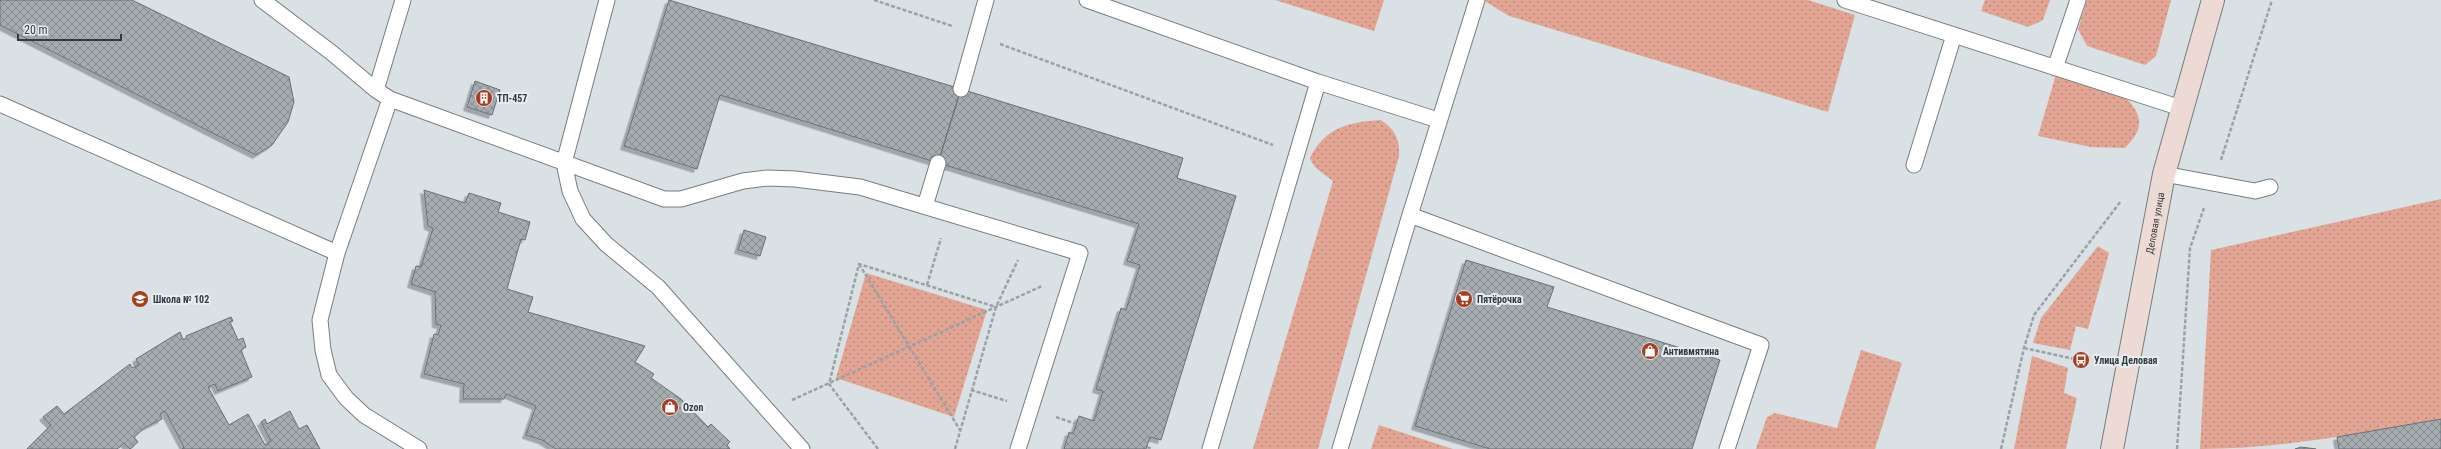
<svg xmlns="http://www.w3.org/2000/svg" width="2441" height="449" viewBox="0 0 2441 449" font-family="'Roboto Condensed',sans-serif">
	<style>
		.grass { fill: url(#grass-dots) }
		.building { fill: url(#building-cross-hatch); stroke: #6a7074; filter: url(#shadow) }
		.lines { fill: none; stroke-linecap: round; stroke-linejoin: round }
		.lane-casing { stroke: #767d81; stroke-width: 17 }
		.secondary-casing { stroke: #767d81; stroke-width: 24 }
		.path { stroke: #9ba1a4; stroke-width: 2.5; stroke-dasharray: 4 2; stroke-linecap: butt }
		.lane { stroke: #fff; stroke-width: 15 }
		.secondary { stroke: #eedad4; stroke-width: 22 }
		.labels { text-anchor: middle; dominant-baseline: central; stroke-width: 4; stroke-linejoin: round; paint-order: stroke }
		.poi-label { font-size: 10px; font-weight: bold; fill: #373a3c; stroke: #e6eef2; text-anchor: start }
		.street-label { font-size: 10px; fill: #373a3c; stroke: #e6eef2 }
	</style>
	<defs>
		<pattern id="grass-dots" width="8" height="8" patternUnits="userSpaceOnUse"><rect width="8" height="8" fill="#e2a594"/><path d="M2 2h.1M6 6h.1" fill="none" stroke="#b8877a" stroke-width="1.8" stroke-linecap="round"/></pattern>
		<pattern id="building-cross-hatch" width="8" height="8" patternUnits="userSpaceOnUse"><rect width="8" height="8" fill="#a5acb0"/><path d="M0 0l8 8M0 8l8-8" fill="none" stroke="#878d90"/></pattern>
		<filter id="shadow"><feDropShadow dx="-3.5" dy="3.5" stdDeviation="0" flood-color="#0004"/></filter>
	</defs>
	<rect width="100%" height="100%" fill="#d9e1e5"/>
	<path class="grass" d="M1275,0h109l-10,31z
		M1483,0h325l47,15 -27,97 -319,-96z
		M1985,0h65l-7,20 -15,7 -47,-16z
		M2087,0h84l-15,56 -11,9 -58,-19 -9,-17z
		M2057,71c27,9 67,13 80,42 6,14 -2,25 -12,35l-34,-1 -53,-11z
		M1381,120c14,10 19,19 18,36l-81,293h-65l80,-268c-8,-7 -20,-12 -23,-23 15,-31 39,-36 71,-38z
		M2441,199v220c-80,14 -160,30 -241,30l11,-199z
		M2098,246l11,7 -21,76 -12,-3 -6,24 -37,-7 8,-25z
		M866,273l121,37 -33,107 -118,-39z
		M1861,350l41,13 -27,86h-119l11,-32 8,-4 62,15z
		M2032,356l36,12 -4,25 13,5 -11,51h-52z
		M1379,425l74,24h-82z"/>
	<path class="building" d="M0,0h132l157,77 5,25 -6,20 -16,23 -16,10 -256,-130z
		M669,0l292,89 -23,74 -218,-68 -23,74 -73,-23z
		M475,81l25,9 -8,25 -25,-8z
		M961,89l222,69 -6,20 59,18 -75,244 -11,-3 -4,12h-82l5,-17 4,2 6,-18 15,5 9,-30 -7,-2 25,-81 5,2 14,-45 -13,-4 12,-37 -201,-61z
		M424,190l41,13 4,-10 32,10 -3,9 32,10 -5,18 -4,-1 -14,50 26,8 -5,15 117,34 -10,16 19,12 -3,4 30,21 27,28 3,-3 19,18 -3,3 3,4h-174l-14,-9 -16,-5 10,-29 -30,-12 -2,5h-41l1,-15 -40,-10 10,-40 4,1 3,-10 -5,-1 -1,-32 -24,-8 5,-18 5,1 12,-39 -5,-2z
		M744,230l22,7 -6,19 -22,-6z
		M1466,260l88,27 -7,20 173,53 -28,89h-202l-75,-23z
		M231,317l2,4 -3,1 8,18 5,-2 3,9 -5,3 11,27 -34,14 -3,-7 -7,3 21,38 19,-11 17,31 6,-4 -10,-19 4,-3 2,5 23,-13 9,18 8,-4 13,24h-138l2,-2 -19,-36 -5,3 2,5 -18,9 -10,9 4,5 -8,7 -6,-6 -7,6h-90l24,-24 -8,-8 14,-11 7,8 66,-50 2,4 7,-3 -3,-6 44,-27 3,8 4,-2 -1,-2z
		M2441,419v30h-102l-2,-12z
		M2301,447l15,2h-21z"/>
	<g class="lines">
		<g class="lane-casing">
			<path id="lane" d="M262,0l70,53 44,37 14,9 274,100h17l62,-18 24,-3 28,1 65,8 220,66 -62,196
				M607,0l-43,163 6,28 13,28 23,25 52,43 144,162
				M1087,0l231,82 120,38
				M1845,0l336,108
				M2055,68l23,-68
				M961,89l25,-89
				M376,90l27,-90
				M390,99l-53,154 -17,67 3,30 6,25 17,23 18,17 55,34
				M0,104l337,149
				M1914,165l40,-130
				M2164,174l91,17 15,-4
				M925,206l13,-43
				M1410,215l67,-215
				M1210,449l108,-367
				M1340,449l70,-234 351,130 -34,104"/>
		</g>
		<g class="secondary-casing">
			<g id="secondary">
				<path id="s1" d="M2112,449l52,-275 49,-174"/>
			</g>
		</g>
		<path class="path" d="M874,0l78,26
			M1000,44l273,101
			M2221,160l51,-160
			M859,264l101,166
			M927,285l14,-47
			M2024,348l55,12
			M971,390l36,11
			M792,400l250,-114
			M1056,417l20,7
			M1147,447l5,2
			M878,449l-49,-65 30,-120 137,43
			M955,449l41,-142 22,-47
			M2001,449l23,-101 10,-33 87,-114
			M2177,449l13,-201 14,-40"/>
		<use href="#lane" class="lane"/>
		<use href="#secondary" class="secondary"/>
	</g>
	<defs>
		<g id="building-disc" transform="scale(0.9)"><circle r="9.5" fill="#a63e21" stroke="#e6eef2"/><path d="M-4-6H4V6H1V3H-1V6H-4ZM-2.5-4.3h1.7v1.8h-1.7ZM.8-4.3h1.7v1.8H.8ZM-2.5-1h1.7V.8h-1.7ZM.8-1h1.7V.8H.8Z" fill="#fff"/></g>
		<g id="school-disc" transform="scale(0.9)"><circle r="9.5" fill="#a63e21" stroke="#e6eef2"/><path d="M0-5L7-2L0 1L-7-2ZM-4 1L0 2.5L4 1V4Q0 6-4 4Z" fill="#fff"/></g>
		<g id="supermarket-disc" transform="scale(0.9)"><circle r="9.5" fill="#a63e21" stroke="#e6eef2"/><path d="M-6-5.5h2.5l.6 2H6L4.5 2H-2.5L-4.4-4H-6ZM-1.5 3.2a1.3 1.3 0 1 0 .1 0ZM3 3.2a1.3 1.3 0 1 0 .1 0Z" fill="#fff"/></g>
		<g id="shop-disc" transform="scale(0.9)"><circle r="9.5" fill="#a63e21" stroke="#e6eef2"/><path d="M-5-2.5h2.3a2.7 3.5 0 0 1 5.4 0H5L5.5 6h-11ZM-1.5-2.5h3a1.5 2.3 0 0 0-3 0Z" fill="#fff"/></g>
		<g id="bus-disc" transform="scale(0.9)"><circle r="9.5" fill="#a63e21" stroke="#e6eef2"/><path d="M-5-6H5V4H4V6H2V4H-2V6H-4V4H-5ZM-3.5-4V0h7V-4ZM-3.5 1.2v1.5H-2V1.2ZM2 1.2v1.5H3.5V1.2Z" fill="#fff"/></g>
	</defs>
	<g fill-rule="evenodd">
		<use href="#building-disc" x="484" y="98"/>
		<use href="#school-disc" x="140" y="299"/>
		<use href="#supermarket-disc" x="1464" y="299"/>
		<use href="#shop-disc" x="1650" y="351"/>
		<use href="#bus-disc" x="2081" y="360"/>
		<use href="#shop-disc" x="670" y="407"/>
	</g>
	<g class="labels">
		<g class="poi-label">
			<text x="497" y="98">ТП-457</text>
			<text x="153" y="299">Школа № 102</text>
			<text x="1477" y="299">Пятёрочка</text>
			<text x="1663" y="351">Антивмятина</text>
			<text x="2094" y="360">Улица Деловая</text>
			<text x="683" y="407">Ozon</text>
		</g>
		<g class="street-label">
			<text stroke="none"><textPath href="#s1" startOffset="230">Деловая улица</textPath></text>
		</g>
	</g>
	<path d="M18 34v6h103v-6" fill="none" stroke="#373a3c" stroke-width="2"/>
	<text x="24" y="34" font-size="12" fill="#373a3c" stroke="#e6eef2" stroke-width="3" paint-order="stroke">20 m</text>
</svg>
